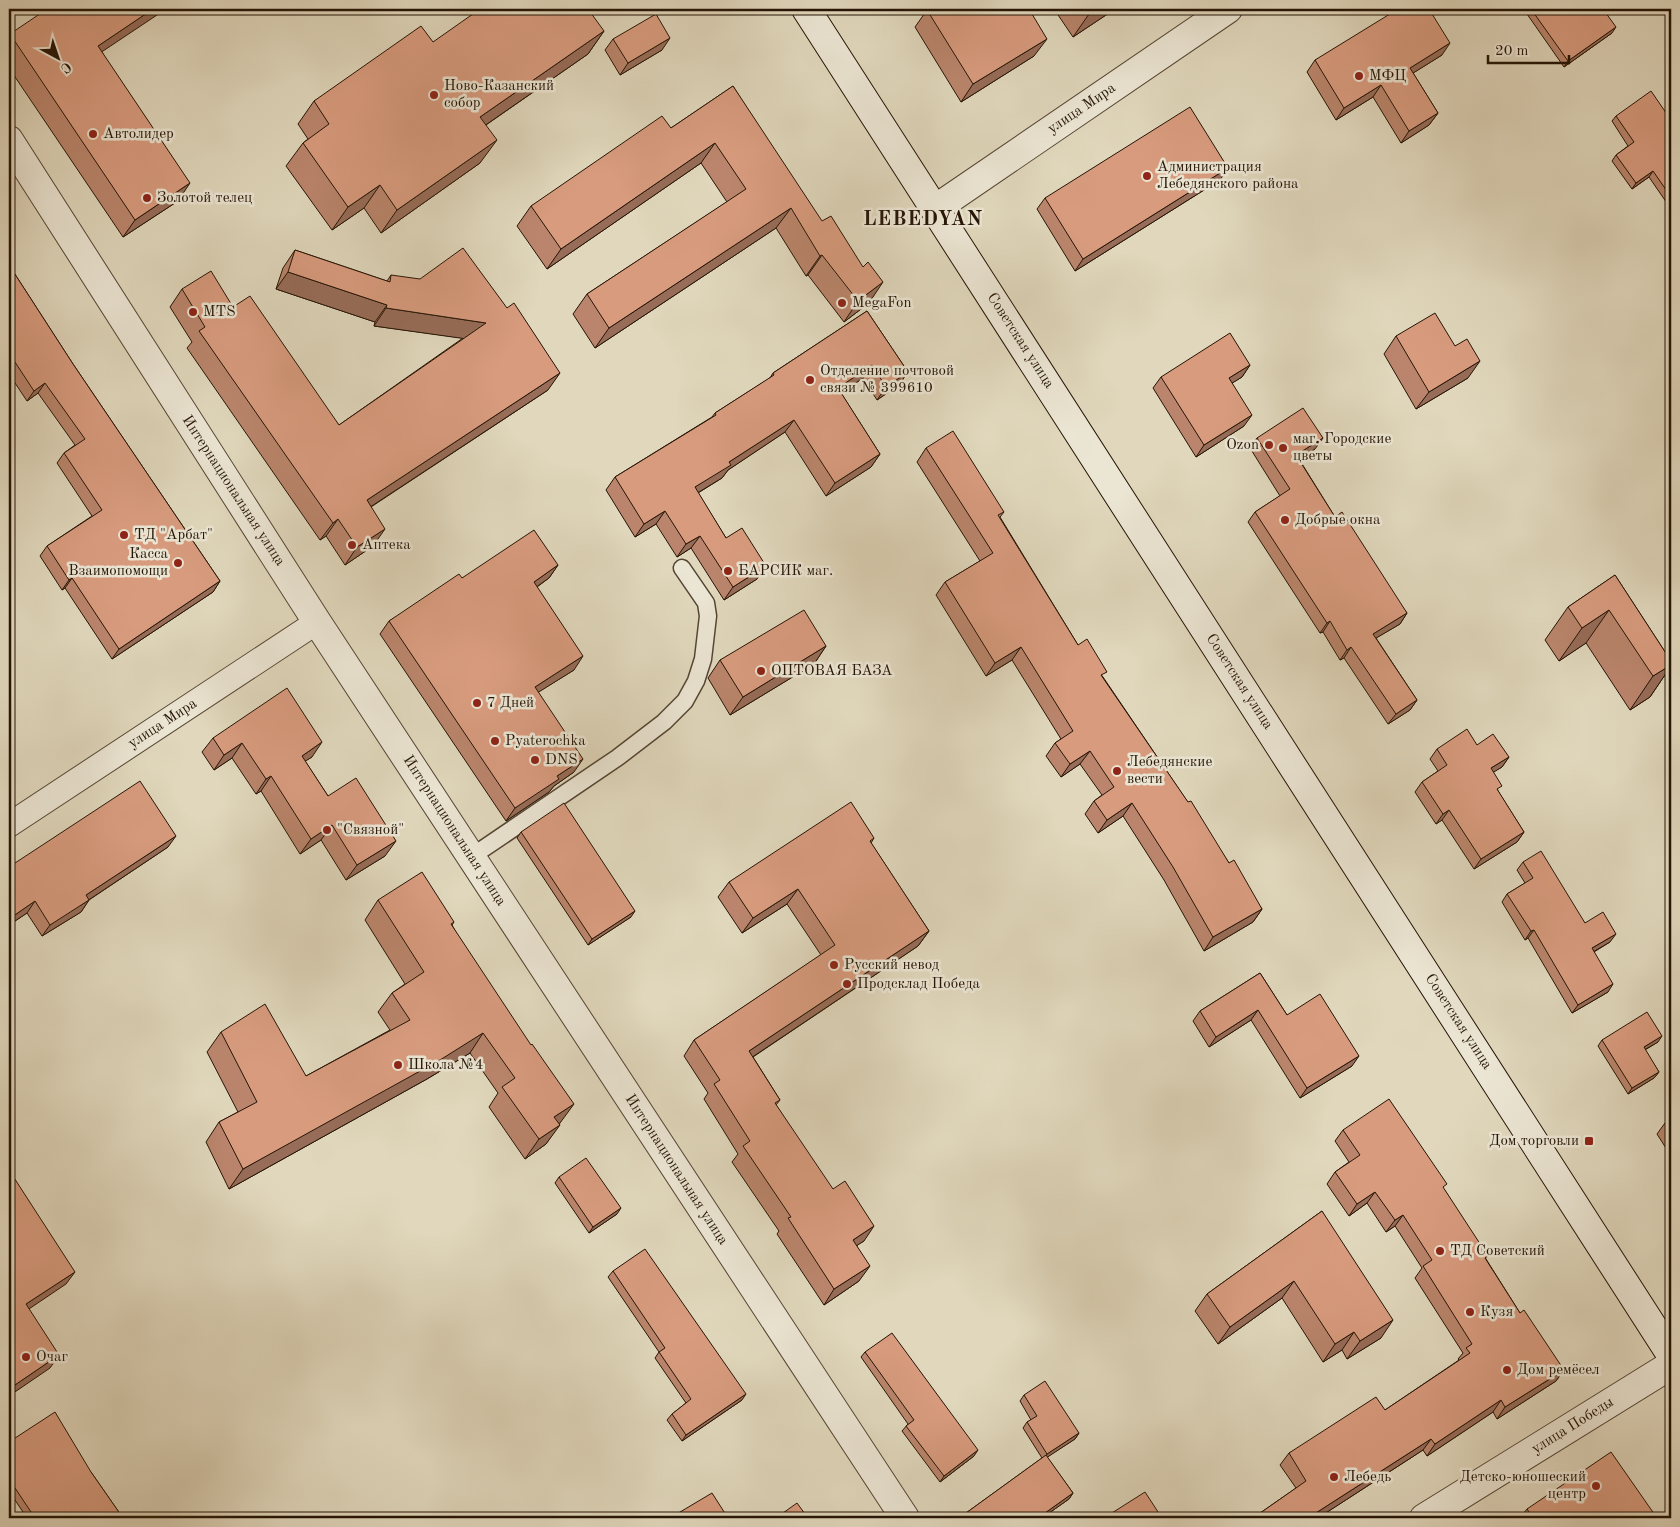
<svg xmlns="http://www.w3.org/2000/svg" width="1680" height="1527" viewBox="0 0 1680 1527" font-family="'Old Standard TT',serif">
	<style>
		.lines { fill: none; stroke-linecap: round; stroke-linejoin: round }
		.service-casing { stroke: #544533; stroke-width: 19 }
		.pedestrian-casing { stroke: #544533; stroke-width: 26 }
		.minor-casing { stroke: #544533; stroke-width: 30 }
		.tertiary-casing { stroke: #544533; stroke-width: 30 }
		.secondary-casing { stroke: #251405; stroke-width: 30 }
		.service { stroke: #ebe5d3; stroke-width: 16 }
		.pedestrian { stroke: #ebe5d3; stroke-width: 24 }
		.minor { stroke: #ebe5d3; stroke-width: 28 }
		.tertiary { stroke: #ebe5d3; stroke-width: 28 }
		.secondary { stroke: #ebe5d3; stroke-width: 28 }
		.wall { fill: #ba856c; stroke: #251405 }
		.shaded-wall { fill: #976c58; stroke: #251405 }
		.building { fill: #d89b7e; stroke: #251405 }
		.poi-dot { fill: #8f2418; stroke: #ebe5d3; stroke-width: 2 }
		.labels { text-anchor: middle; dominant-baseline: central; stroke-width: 5; stroke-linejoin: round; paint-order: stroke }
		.poi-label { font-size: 15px; fill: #251405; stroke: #ebe5d3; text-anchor: start }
		.street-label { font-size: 15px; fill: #251405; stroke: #ebe5d3 }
		.district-label { font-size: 20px; font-weight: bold; letter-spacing: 1px; fill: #251405; stroke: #ebe5d3 }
	</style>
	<rect width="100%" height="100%" fill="#e0d7bc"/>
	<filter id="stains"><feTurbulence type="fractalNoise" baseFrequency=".004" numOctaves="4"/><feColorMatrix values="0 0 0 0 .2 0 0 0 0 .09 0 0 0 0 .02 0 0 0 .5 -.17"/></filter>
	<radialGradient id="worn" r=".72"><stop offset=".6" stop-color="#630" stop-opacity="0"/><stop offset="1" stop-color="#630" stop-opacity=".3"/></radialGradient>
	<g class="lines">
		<g class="service-casing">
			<path id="service" d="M471,857l146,-99 47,-36 21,-21 11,-20 7,-22 5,-43 -2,-13 -24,-35"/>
		</g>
		<g class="pedestrian-casing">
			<path id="pedestrian" d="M9,825l308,-203"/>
		</g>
		<g class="minor-casing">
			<path id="minor" d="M935,209l293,-200
				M1424,1518l247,-153"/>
		</g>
		<g class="tertiary-casing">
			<path id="tertiary" d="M9,140l308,482 588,896"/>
		</g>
		<g class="secondary-casing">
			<path id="secondary" d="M806,9l865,1346"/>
		</g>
		<use href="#service" class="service"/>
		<use href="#pedestrian" class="pedestrian"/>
		<use href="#minor" class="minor"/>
		<use href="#tertiary" class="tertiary"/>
		<use href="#secondary" class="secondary"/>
	</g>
	<path class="wall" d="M1054,9h61l-42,28z
		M1531,9l81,24 -48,34 -37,-53z
		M927,10l107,46 -73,46 -46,-75z
		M604,31l-16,23 -102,71 -6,38 -99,70 -17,-25 -32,22 -46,-64 17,-23 5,-4 -10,-15 16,-23 119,-59z
		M10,34l92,18 76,149 -55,36 -114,-169v-33z
		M613,39l49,11 -42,25 -15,-25z
		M1442,55l-29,18 25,40 -9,12 -28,18 -28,-46 -37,23 -29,-48 8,-12z
		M733,86l136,217 -25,19 -36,-47 -2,1 -30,-48 -181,120 -22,-34 14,-20 140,-92 -26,-39 -154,106 -30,-43 14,-20 140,-78z
		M1616,116l55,4v89l-22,-32 -17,12 -20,-28 4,-6 12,-9 -16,-25z
		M1220,180l-145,91 -38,-62 8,-11z
		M295,250l92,31 4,-6 157,115 -177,117 2,39 -28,19 -19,-29 -6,4 -133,-192 5,-6 -22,-35 12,-18 51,18 106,118 124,-87 -89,-12 1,-4 -99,-33 7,-21z
		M9,265l64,99 147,217 -7,11 -101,67 -47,-71 -3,2 -22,-34 7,-10 45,-30 -35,-53 7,-10 11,-8 -37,-52 -11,8 -18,-27z
		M867,311l41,61 -9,13 -22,15 -14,-22 -22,15 39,61 -9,13 -45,29 -41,-64 -57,38 -6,8 -24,15 28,45 31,41 -33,21 -33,-52 -14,9 -21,-33 -21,13 -29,-47 9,-13 97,-60 3,-4 55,-35 3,-5z
		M1396,336l72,42 -52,31 -32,-55z
		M1250,365l-8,12 -10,6 12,43 -48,31 -43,-69 8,-11z
		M1257,438l58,11 -16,10 36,58 72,96 -7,11 -24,14 41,62 -7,10 -22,14 -44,-66 -4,2 -17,-28 -3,1 -72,-111 7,-10 25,-16 -30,-48z
		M926,448l78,64 -4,5 78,128 25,32 126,186 33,46 -9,13 -49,29 -40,-71 -41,-64 -25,17 -13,-19 9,-13 8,-6 -22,-31 -19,13 -15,-21 9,-13 6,-4 -49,-79 -26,16 -50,-81 9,-13 35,-21 -63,-99z
		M558,565l-9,13 -12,9 37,83 -36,22 36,80 -20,14 -5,6 -43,29 -126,-187 9,-13 73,-43z
		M1615,575l56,86v5l-21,31 -20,13 -44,-67 -27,18 -14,-21 23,-33z
		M826,646l-12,18 -84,51 -22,-37 12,-18z
		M213,738l99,19 -7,4 23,35 57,60 -39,24 -25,-40 -21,14 -39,-63 -5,3 -24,-36 -18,12 -12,-18z
		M1477,745l32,12 -7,10 -9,5 5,19 26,41 -7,10 -43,27 -32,-49 -6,4 -21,-32 7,-10 16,-11 -8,-12 7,-10z
		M521,832l110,85 -43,28 -71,-107z
		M874,838l-3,5 58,88 -11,15 -165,111 27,43 -4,5 88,136 -7,4 2,36 -35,24 -47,-71 2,-3 -47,-69 6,-8 -34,-55 4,-6 -24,-37 10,-16 127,-85 -34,-51 -45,29 -24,-36 11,-15z
		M168,847l-79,53 -8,12 -39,24 -15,-23 -18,12v-56l3,-4z
		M1523,862l62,61 25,19 -16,10 14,40 -36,21 -44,-75 -3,2 -23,-38 5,-8 18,-11 -8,-13z
		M378,900l76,22 -2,3 108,198 -14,21 -21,15 -36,-52 9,-14 -28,-40 -43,26 -198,110 -23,-47 13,-20 19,-10 -31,-60 14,-20 85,44 84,-46 -12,-18 14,-19 13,-9 -40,-64z
		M1260,973l27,42 65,51 -52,32 -49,-78 -42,27 -16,-26 7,-10z
		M1602,1040l56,2 -13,8 14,22 -5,6 -26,16 -30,-48z
		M1671,1119v37l-14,-22 8,-11z
		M1343,1130l101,59 42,70 34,54 44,57 -8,11 -59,38 -4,-7 -66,44 -4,-6 -105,68h-65l43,-30 -16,-23 9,-12 96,-43 74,-50 -1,-1 5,-6 -48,-75 7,-10 -27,-42 -9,6 -19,-29 -18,13 -22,-32 8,-12 14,-10 -14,-21z
		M559,1177l58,37 -28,19 -34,-50z
		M1322,1211l59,127 -34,21 -5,-9 -19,12 -41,-64 -64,46 -23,-33 12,-17z
		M613,1271l129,129 -60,41 -15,-21 5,-6 14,-11 -31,-45 4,-6 -51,-75z
		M865,1352l109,104 -34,26 -38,-51 6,-7 -47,-67z
		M1024,1395l55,38 -4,6 -28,18 26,36 -4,6 -27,19h-80l4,-5 76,-55 -19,-30 4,-6 4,-2 -11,-19z
		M9,1442l82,30 32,46h-96l-18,-27z
		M1527,1509l130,9h-132l-2,-4z"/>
	<path class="shaded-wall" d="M153,9h13l-81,54 13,-17z
		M1096,9h19l-42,28 16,-23z
		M1616,27l-4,6 -48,34 4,-6z
		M604,31l-16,23 -124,86 16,-23z
		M670,38l-8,12 -42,25 8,-12z
		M1047,39l-13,17 -73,46 12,-18z
		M1450,43l-8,12 -40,25 8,-12z
		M1381,85l-8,12 -37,23 8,-12z
		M1438,113l-9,12 -28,18 8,-12z
		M497,140l-17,23 -99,70 16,-23z
		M715,143l-14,20 -154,106 14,-20z
		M1228,168l-8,12 -145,91 8,-12z
		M1653,171l-4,6 -17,12 4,-6z
		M190,183l-12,18 -55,36 12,-17z
		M380,185l-16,23 -32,22 16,-23z
		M791,208l-15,20 -181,120 14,-20z
		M822,255l-14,20 -2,1 14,-20z
		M288,272l99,33 -12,17 -99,-33z
		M883,282l-14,21 -25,19 14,-21z
		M386,308l100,15 -12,17 -100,-14z
		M1480,361l-12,17 -52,31 13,-17z
		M872,365l-9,13 -34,23 9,-13z
		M1250,365l-8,12 -21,13 8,-12z
		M908,372l-9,13 -22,15 9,-13z
		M560,373l-12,17 -193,127 12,-17z
		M45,383l-7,10 -11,8 7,-10z
		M1252,415l-8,11 -48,31 8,-12z
		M794,420l-9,12 -57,38 -6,8 -36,22 9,-13 34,-25z
		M1323,438l-8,11 -26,17 7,-11z
		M880,454l-9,13 -45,29 9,-13z
		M665,511l-9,13 -21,13 9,-13z
		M338,519l-12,17 -6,4 13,-17z
		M385,529l-12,17 -28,19 12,-18z
		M700,536l-9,12 -14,9 9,-13z
		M558,565l-9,13 -24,17 9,-13z
		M766,566l-9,13 -33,21 9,-13z
		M72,578l-7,10 -3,2 7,-10z
		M220,581l-7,11 -101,67 7,-10z
		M1609,610l-23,33 -27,18 23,-33z
		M1407,613l-7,11 -34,20 7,-10z
		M1330,621l-7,11 -3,1 7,-10z
		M826,646l-12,18 -84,51 13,-18z
		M1021,647l-9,13 -26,16 9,-13z
		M1351,647l-7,11 -4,2 7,-10z
		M583,656l-9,14 -48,30 9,-13z
		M1671,665v1l-21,31 -20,13 23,-34z
		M1417,700l-7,10 -22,14 8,-10z
		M322,742l-10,15 -21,13 11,-14z
		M242,743l-10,15 -18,12 10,-15z
		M1090,751l-10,13 -19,13 9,-13z
		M1509,757l-7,10 -18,11 7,-10z
		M583,759l-9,13 -20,14 -5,6 -43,29 9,-13 42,-32z
		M271,776l-10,15 -5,3 10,-15z
		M1132,803l-9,13 -25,17 9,-13z
		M1449,810l-7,10 -6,4 7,-10z
		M332,825l-11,15 -21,14 11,-15z
		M1524,832l-7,10 -43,27 7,-10z
		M176,836l-8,11 -87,58 8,-5 -8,12 -39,24 8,-11 36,-30z
		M396,841l-11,15 -39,24 11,-15z
		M798,889l-11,15 -45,29 11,-15z
		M35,901l-8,12 -18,12v-6z
		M1262,909l-9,13 -49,29 9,-14z
		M635,911l-4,6 -43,28 4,-6z
		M1534,930l-6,8 -3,2 6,-9z
		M929,931l-11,15 -179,120 10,-15z
		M1616,934l-6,8 -24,14 6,-8z
		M1613,984l-5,8 -36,21 6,-8z
		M1258,1010l-7,10 -42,27 7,-10z
		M483,1033l-13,20 -43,26 -198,110 14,-20z
		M1662,1036l-4,6 -19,11 5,-6z
		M1359,1056l-7,10 -52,32 7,-10z
		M1659,1072l-5,6 -26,16 4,-6z
		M574,1104l-14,19 -19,14 13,-20z
		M560,1125l-14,19 -21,15 14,-20z
		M1375,1192l-8,11 -18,13 8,-12z
		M621,1208l-4,6 -28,19 4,-6z
		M1403,1215l-8,11 -9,6 9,-12z
		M874,1226l-10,15 -22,14 11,-15z
		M870,1266l-11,15 -35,24 10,-16z
		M75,1272l-9,12 -49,33 9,-13z
		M1294,1281l-12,17 -64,46 12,-17z
		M1393,1320l-12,18 -34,21 13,-18z
		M1354,1332l-12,18 -19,12 12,-18z
		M59,1355l-9,13 -41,28v-7z
		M1564,1370l-8,11 -59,38 8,-12z
		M746,1394l-4,6 -60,41 4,-6z
		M1501,1400l-8,12 -66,44 8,-12z
		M1079,1433l-4,6 -32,21 4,-6z
		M1431,1439l-8,11 -105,68h-10z
		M978,1450l-4,6 -34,26 4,-6z
		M1073,1493l-4,6 -27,19h-4z"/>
	<path class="building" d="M47,9h106l-55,37 92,137 -55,37 -125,-186z
		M480,9h108l16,22 -124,86 17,23 -100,70 -17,-25 -32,22 -45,-64 26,-19 -15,-23 107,-75 12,16z
		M929,9h100l18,30 -74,45 -46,-74z
		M1086,9h10l-7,5z
		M1398,9h31l21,34 -40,25 28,45 -29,18 -28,-46 -37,23 -29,-48z
		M1531,9h72l13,18 -48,34z
		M656,14l14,24 -42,25 -15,-24z
		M733,86l89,135 9,-5 32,51 5,-5 15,20 -25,19 -36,-46 -2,1 -29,-48 -182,120 -22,-34 159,-105 -31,-46 -154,106 -30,-43 131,-90 9,12z
		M1651,91l20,29v77l-18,-26 -17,12 -20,-28 18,-13 -18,-26z
		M1190,107l38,61 -145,91 -38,-61z
		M463,248l44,60 7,-5 46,70 -193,127 18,29 -28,18 -19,-28 -5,4 -134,-192 6,-4 -23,-38 29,-18 22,36 17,-11 89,129 147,-102 -100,-15 1,-3 -99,-33 7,-22 95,32 1,-7 29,4z
		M9,265l64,99 147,217 -101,68 -47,-71 -3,2 -22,-34 55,-36 -38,-57 21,-14 -40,-56 -11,8 -25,-38z
		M867,311l41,61 -22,15 -14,-22 -34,23 42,66 -45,29 -41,-63 -65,42 2,3 -36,22 31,51 16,-10 24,38 -33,21 -33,-51 -14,8 -21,-33 -21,13 -29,-47 101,-62 -1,-2 59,-38 -1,-2z
		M1435,313l20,33 12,-7 13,22 -51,31 -33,-56z
		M1230,333l20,32 -21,13 23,37 -48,30 -43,-68z
		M1303,408l20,30 -27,17 39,62 7,-5 65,101 -34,21 44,66 -21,14 -45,-67 -4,3 -17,-29 -3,2 -72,-111 35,-23 -33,-51z
		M953,431l51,81 -6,3 80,130 9,-6 20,33 -6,3 87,127 3,-1 38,62 5,-3 28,49 -49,28 -40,-70 -41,-64 -25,17 -13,-19 20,-14 -24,-36 -20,13 -15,-21 18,-12 -52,-84 -26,16 -50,-81 48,-29 -67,-105z
		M534,530l24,35 -24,17 49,74 -48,31 48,72 -26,17 2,3 -44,29 -126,-187 70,-47 3,4z
		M1615,575l56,86v4l-18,11 -44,-66 -27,18 -14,-21z
		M804,610l22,36 -83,51 -23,-37z
		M287,688l35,54 -20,14 26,40 28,-18 40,63 -39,24 -25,-40 -21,14 -40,-63 -5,3 -24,-36 -18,12 -11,-17z
		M1467,729l10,16 16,-11 16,23 -18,11 11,18 -5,3 27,43 -43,27 -32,-49 -6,4 -21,-32 25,-17 -10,-16z
		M140,781l36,55 -90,59 3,5 -39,25 -15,-24 -26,18v-48l5,-3 -2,-3z
		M851,802l23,36 -4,3 59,90 -180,120 31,49 -5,3 58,86 12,-8 29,45 -21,14 17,26 -36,23 -46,-71 3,-1 -48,-71 7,-5 -36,-57 6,-4 -26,-40 141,-95 -37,-56 -45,29 -24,-36z
		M564,803l71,108 -43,28 -71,-107z
		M1541,851l44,72 18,-11 13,22 -24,14 21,36 -35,21 -44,-75 -3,1 -24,-37 26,-16 -10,-16z
		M422,872l32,50 -3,2 80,121 1,-1 42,60 -20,13 6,8 -21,14 -37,-52 13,-9 -32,-45 -43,27 -197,109 -24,-47 38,-20 -36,-70 44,-28 41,72 104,-56 -18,-27 32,-21 -46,-72z
		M1260,973l27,42 33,-21 39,62 -52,32 -49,-78 -42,27 -16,-26z
		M1647,1012l15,24 -18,11 15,25 -27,16 -30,-48z
		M1389,1099l58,85 -4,3 45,69 -3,2 35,55 4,-3 40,60 -59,37 -4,-7 -66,44 -4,-5 -123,79h-55l53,-37 -17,-28 87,-56 9,13 85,-57 -4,-5 6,-4 -49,-78 9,-6 -29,-45 -8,5 -20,-28 -18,12 -22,-32 25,-17 -17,-25z
		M1671,1119v14l-6,-10z
		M586,1158l35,50 -28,19 -34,-50z
		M9,1170l66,102 -49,32 33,51 -50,34z
		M1322,1211l71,109 -33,21 -6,-9 -19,12 -41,-63 -64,46 -23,-33z
		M645,1249l101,145 -60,41 -14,-21 19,-15 -32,-47 6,-4 -52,-77z
		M892,1333l86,117 -34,26 -38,-50 8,-6 -49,-68z
		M1045,1381l34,52 -32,21 -20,-32 10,-6 -13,-21z
		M55,1412l36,60 32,46h-88l-26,-39v-37z
		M1611,1452l46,66h-124l-6,-9z
		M1046,1455l27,38 -35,25h-68l-4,-5z
		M1145,1492l17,26h-58z
		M712,1493l16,25h-58z
		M797,1503l11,15h-32z"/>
	<g class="poi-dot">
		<circle cx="1359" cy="76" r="5"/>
		<circle cx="434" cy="95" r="5"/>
		<circle cx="93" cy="134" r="5"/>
		<circle cx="1147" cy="176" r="5"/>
		<circle cx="147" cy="198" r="5"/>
		<circle cx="842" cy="303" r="5"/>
		<circle cx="193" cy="312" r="5"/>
		<circle cx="810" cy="380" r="5"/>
		<circle cx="1269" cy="445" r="5"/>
		<circle cx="1283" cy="448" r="5"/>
		<circle cx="1285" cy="520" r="5"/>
		<circle cx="124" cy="535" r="5"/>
		<circle cx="352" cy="545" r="5"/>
		<circle cx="178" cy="563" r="5"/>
		<circle cx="728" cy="571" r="5"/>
		<circle cx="761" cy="671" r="5"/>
		<circle cx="477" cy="703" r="5"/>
		<circle cx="495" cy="741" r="5"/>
		<circle cx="535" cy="760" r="5"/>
		<circle cx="1117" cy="771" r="5"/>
		<circle cx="327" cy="830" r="5"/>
		<circle cx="834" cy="965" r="5"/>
		<circle cx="847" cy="984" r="5"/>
		<circle cx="398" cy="1065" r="5"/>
		<rect x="1584" y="1136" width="10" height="10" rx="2.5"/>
		<circle cx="1440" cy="1251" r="5"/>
		<circle cx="1470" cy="1312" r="5"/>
		<circle cx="26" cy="1357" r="5"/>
		<circle cx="1507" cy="1370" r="5"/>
		<circle cx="1334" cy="1477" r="5"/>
		<circle cx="1596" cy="1486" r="5"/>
	</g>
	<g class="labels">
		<g class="poi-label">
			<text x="1369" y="76">МФЦ</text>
			<text x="444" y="86">Ново-Казанский<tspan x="444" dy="17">собор</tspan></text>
			<text x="103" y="134">Автолидер</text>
			<text x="1157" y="167">Администрация<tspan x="1157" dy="17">Лебедянского района</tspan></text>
			<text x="157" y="198">Золотой телец</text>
			<text x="852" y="303">MegaFon</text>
			<text x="203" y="312">MTS</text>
			<text x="820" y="371">Отделение почтовой<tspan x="820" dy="17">связи № 399610</tspan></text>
			<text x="1293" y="439">маг. Городские<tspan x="1293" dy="17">цветы</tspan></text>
			<text x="1259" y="445" text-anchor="end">Ozon</text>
			<text x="1295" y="520">Добрые окна</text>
			<text x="134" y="535">ТД "Арбат"</text>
			<text x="362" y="545">Аптека</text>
			<text x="168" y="554" text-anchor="end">Касса<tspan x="168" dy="17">Взаимопомощи</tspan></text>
			<text x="738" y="571">БАРСИК маг.</text>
			<text x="771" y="671">ОПТОВАЯ БАЗА</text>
			<text x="487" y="703">7 Дней</text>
			<text x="505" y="741">Pyaterochka</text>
			<text x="545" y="760">DNS</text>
			<text x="1127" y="762">Лебедянские<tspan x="1127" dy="17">вести</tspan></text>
			<text x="337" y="830">"Связной"</text>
			<text x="844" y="965">Русский невод</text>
			<text x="857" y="984">Продсклад Победа</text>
			<text x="408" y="1065">Школа №4</text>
			<text x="1579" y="1141" text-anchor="end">Дом торговли</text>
			<text x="1450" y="1251">ТД Советский</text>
			<text x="1480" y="1312">Кузя</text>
			<text x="36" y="1357">Очаг</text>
			<text x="1517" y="1370">Дом ремёсел</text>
			<text x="1344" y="1477">Лебедь</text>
			<text x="1586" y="1477" text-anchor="end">Детско-юношеский<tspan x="1586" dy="17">центр</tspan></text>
		</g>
		<g class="street-label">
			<text transform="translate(1082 109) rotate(-34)">улица Мира</text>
			<text transform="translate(1020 341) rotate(57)">Советская улица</text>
			<text transform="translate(233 491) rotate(57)">Интернациональная улица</text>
			<text transform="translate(1239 682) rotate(57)">Советская улица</text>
			<text transform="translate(163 724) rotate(-33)">улица Мира</text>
			<text transform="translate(454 831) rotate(57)">Интернациональная улица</text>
			<text transform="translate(1458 1022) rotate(57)">Советская улица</text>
			<text transform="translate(676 1170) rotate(57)">Интернациональная улица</text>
			<text transform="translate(1573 1426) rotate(-32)">улица Победы</text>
		</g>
		<g class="district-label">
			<text x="923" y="220">LEBEDYAN</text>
		</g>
	</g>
	<rect width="1680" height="1527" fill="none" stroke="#e0d7bc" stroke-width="30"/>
	<rect x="10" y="10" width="1660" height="1507" fill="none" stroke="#251405" stroke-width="2.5"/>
	<rect x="15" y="15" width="1650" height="1497" fill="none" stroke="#251405"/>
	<g transform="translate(58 58) rotate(140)" stroke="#ebe5d3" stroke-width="4" paint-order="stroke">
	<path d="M0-4L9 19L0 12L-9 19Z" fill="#251405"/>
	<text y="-8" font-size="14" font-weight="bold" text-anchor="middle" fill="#251405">С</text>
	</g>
	<path d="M1488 55v8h81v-8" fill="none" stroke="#251405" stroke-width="2.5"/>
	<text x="1495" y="55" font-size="15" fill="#251405" stroke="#ebe5d3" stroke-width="4" paint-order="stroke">20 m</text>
	<rect width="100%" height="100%" filter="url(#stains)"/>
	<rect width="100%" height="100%" fill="url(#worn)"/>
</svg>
